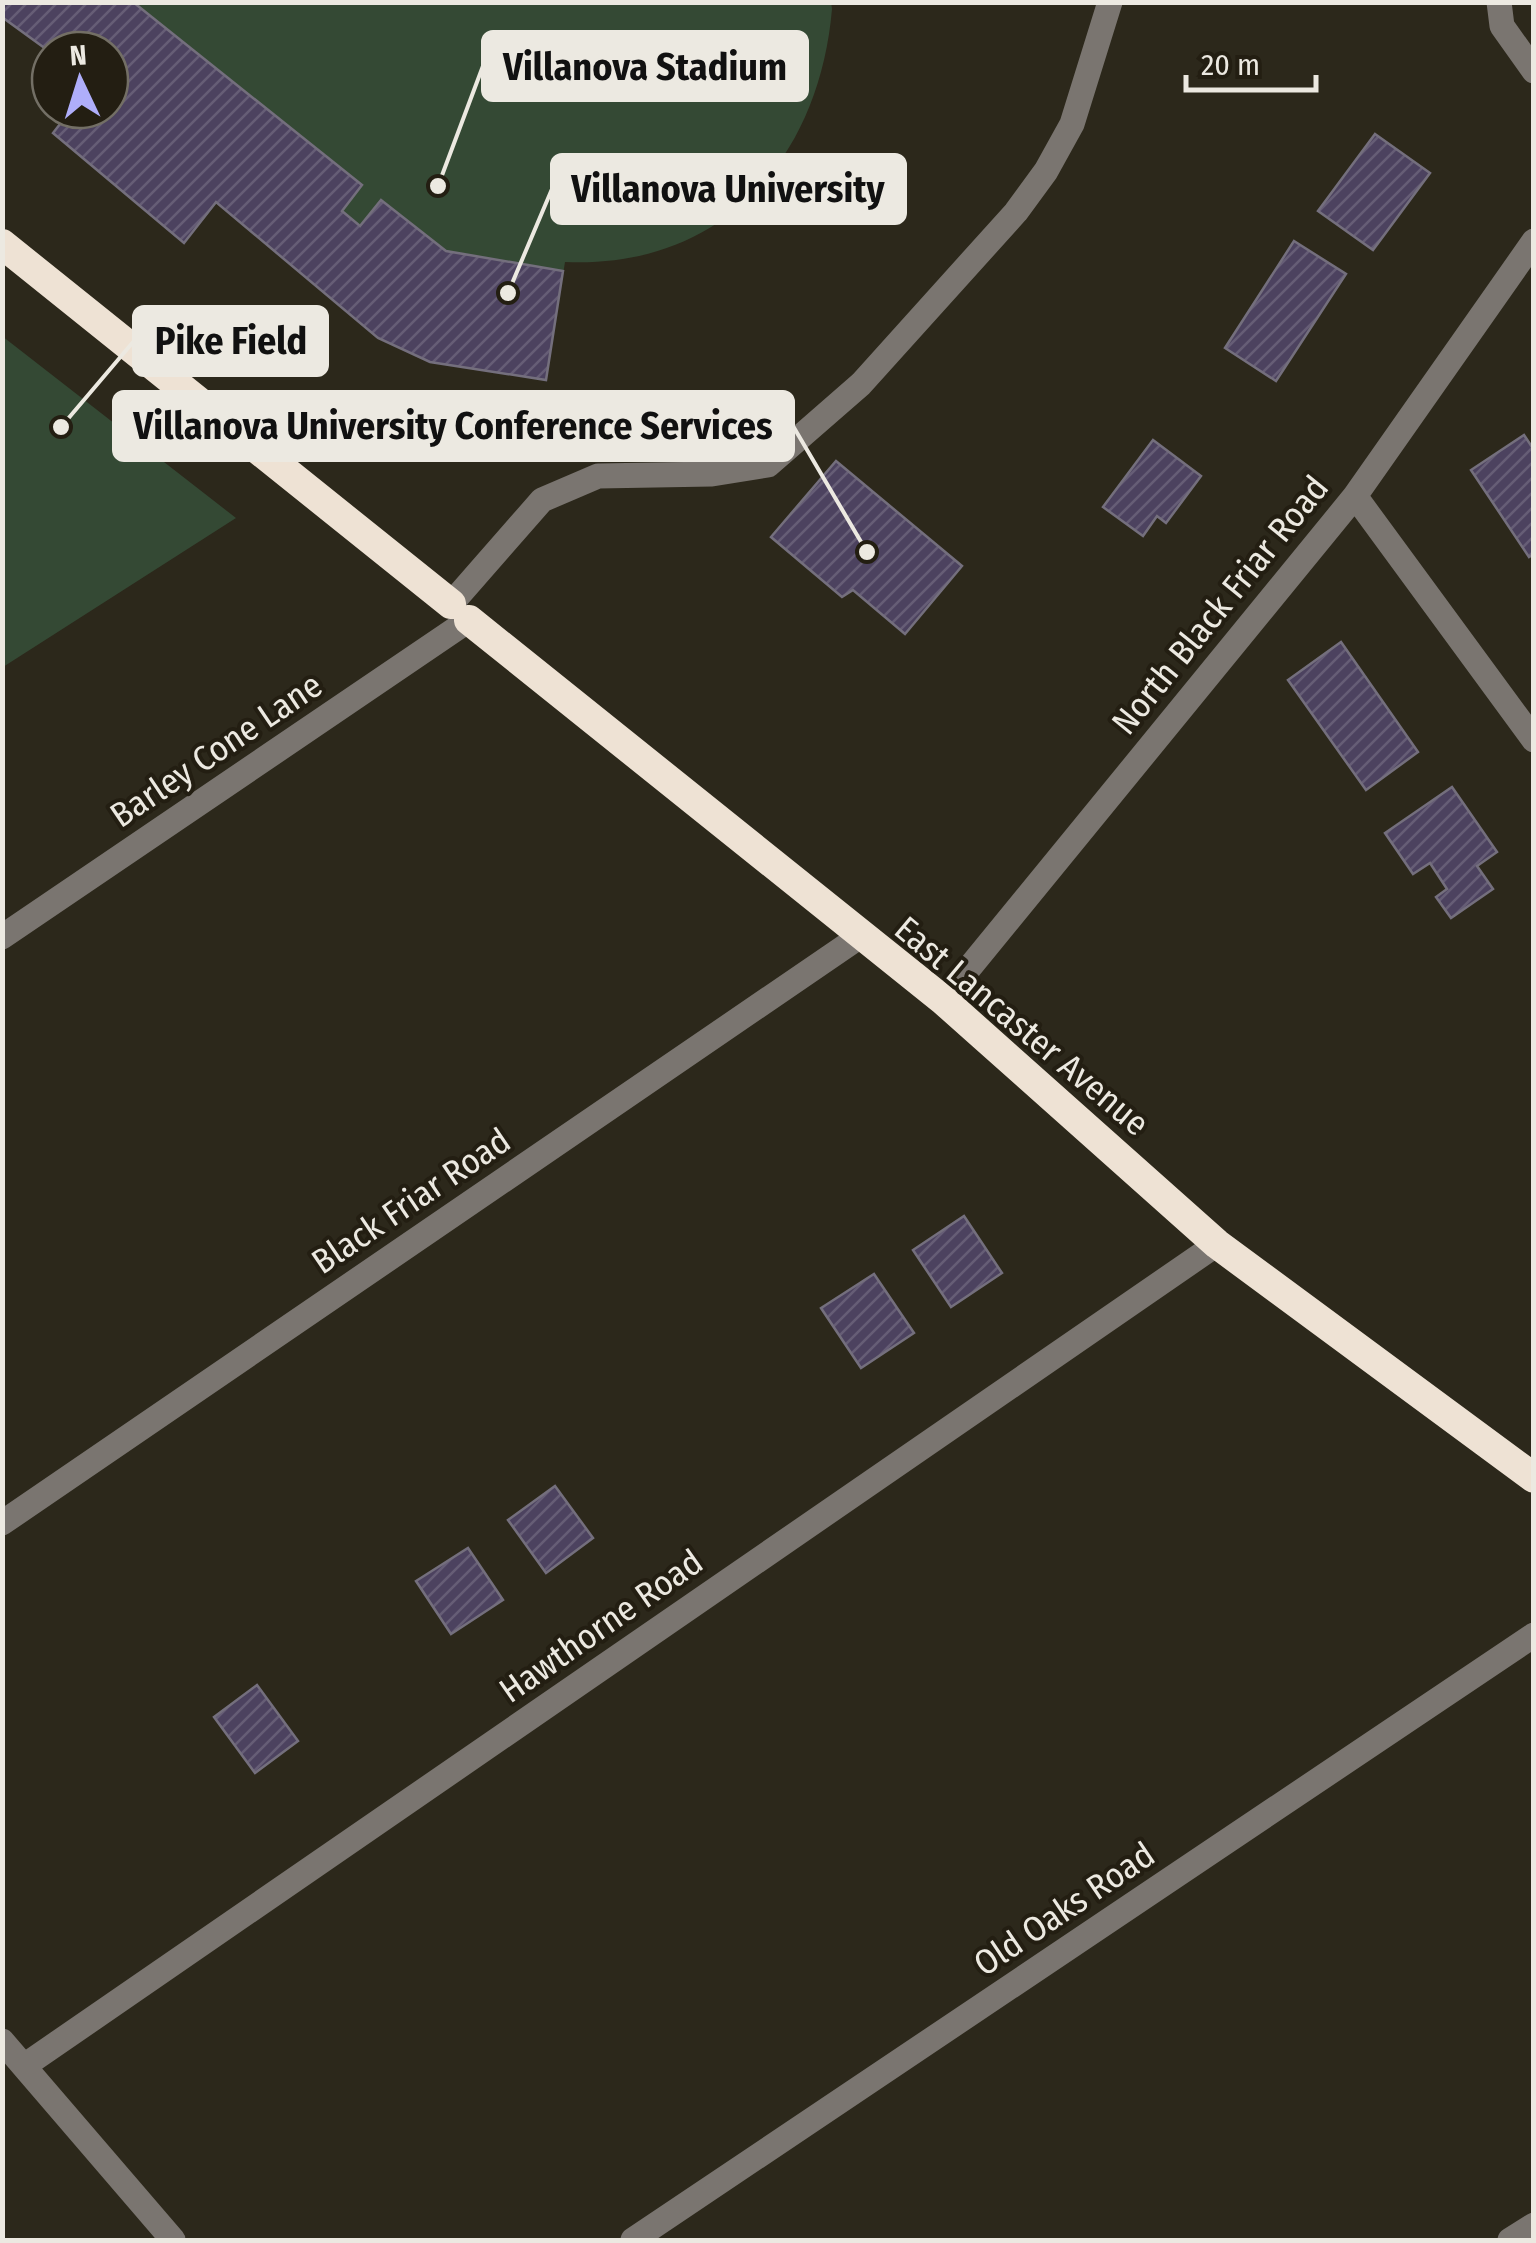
<svg xmlns="http://www.w3.org/2000/svg" width="1536" height="2243" viewBox="0 0 1536 2243" font-family="'Fira Sans Condensed',sans-serif">
	<style>
		.pitch { fill: #344934 }
		.building { fill: url(#building-hatch); stroke: #746f7d; stroke-width: 2.5 }
		.lines { fill: none; stroke-linecap: round; stroke-linejoin: round }
		.minor { stroke: #7a7570; stroke-width: 25 }
		.highway { stroke: #eee2d4; stroke-width: 30 }
		.labels { text-anchor: middle; dominant-baseline: central; stroke-width: 8; stroke-linejoin: round; paint-order: stroke }
		.street-label { font-size: 35px; fill: #ece9e1; stroke: #231e12 }
		.leader { fill: none; stroke: #ece9e1; stroke-width: 4 }
		.callout-dot { fill: #ece9e1; stroke: #231e12; stroke-width: 4 }
		.callout { fill: #ece9e1; stroke: #ece9e1; stroke-width: 4 }
		.callout-label { font-size: 38px; text-anchor: middle; font-weight: bold; fill: #111 }
	</style>
	<defs>
		<pattern id="building-hatch" width="6" height="6" patternUnits="userSpaceOnUse" patternTransform="scale(2.5)"><rect width="6" height="6" fill="#4c425f"/><path d="M-1 1l2-2M0 6l6-6M5 7l2-2" fill="none" stroke="#665d76"/></pattern>
	</defs>
	<rect width="100%" height="100%" fill="#2c281b"/>
	<path class="pitch" d="M3,2h828l1,7c-13,150 -110,260 -267,253l-19,118 -116,-18 -213,-159 -33,40 -131,-110 18,-23h39v-60z
		M2,336l234,182 -233,149h-1z"/>
	<path class="building" d="M2,2h131l229,183 -20,26 18,15 21,-26 65,51 117,20 -17,109 -116,-18 -52,-24 -162,-136 -32,41 -131,-110 18,-23h39v-60l-60,2 -48,-35z
		M1375,134l55,39 -57,77 -55,-39z
		M1294,241l52,33 -70,107 -51,-33z
		M1524,435l10,15v104l-5,3 -58,-87z
		M1153,440l48,36 -35,47 -9,-7 -14,20 -40,-29z
		M836,461l126,105 -57,68 -52,-44 -11,7 -71,-60z
		M1341,642l77,110 -52,38 -78,-110z
		M1452,787l45,65 -20,14 16,23 -42,29 -15,-21 11,-8 -17,-26 -17,11 -28,-41z
		M964,1216l38,57 -51,34 -38,-57z
		M874,1274l40,59 -53,35 -40,-60z
		M555,1486l38,52 -47,35 -38,-53z
		M468,1548l35,52 -52,34 -35,-53z
		M257,1685l41,56 -43,32 -41,-56z"/>
	<g class="lines">
		<path class="minor" d="M1499,2l3,24 32,45
			M1355,496l179,244
			M451,604l91,-104 56,-24 114,-2 56,-9 93,-81 155,-172 30,-41 26,-47 38,-122
			M2,937l467,-317
			M943,1000l412,-504 179,-255
			M2,1523l857,-586
			M2,2041l171,199
			M24,2066l1193,-822
			M633,2240l901,-605
			M1510,2240l24,-15"/>
		<path class="highway" d="M2,244l449,360
			M469,620l474,380 274,244 317,234"/>
	</g>
	<g class="labels">
		<g class="street-label">
			<text transform="translate(1220 605) rotate(-51)">North Black Friar Road</text>
			<text transform="translate(216 750) rotate(-34)">Barley Cone Lane</text>
			<text transform="translate(1022 1026) rotate(40)">East Lancaster Avenue</text>
			<text transform="translate(411 1201) rotate(-34)">Black Friar Road</text>
			<text transform="translate(601 1626) rotate(-35)">Hawthorne Road</text>
			<text transform="translate(1064 1909) rotate(-34)">Old Oaks Road</text>
		</g>
	</g>
	<path class="leader" d="M438 186L483 66M508 293L552 189M61 427L134 341M867 552L793 426"/>
	<g class="callout-dot">
		<circle cx="438" cy="186" r="10"/>
		<circle cx="508" cy="293" r="10"/>
		<circle cx="61" cy="427" r="10"/>
		<circle cx="867" cy="552" r="10"/>
	</g>
	<g class="callout">
		<rect x="483" y="32" width="324" height="68" rx="10"/>
		<rect x="552" y="155" width="353" height="68" rx="10"/>
		<rect x="134" y="307" width="193" height="68" rx="10"/>
		<rect x="114" y="392" width="679" height="68" rx="10"/>
	</g>
	<g class="callout-label">
		<text x="645" y="80">Villanova Stadium</text>
		<text x="728" y="202">Villanova University</text>
		<text x="231" y="354">Pike Field</text>
		<text x="453" y="439">Villanova University Conference Services</text>
	</g>
	<rect width="1536" height="2243" fill="none" stroke="#ece9e1" stroke-width="10"/>
	<g transform="translate(80 80) rotate(356)"><circle r="48" fill="#231e12" stroke="#736f65" stroke-width="2.5"/>
	<path d="M0-8L18 38L0 25L-18 38Z" fill="#afaefa"/>
	<text y="-15" font-size="28" font-weight="bold" text-anchor="middle" fill="#ece9e1">N</text>
	</g>
	<path d="M1186 75v15h130v-15" fill="none" stroke="#ece9e1" stroke-width="5"/>
	<text x="1201" y="75" font-size="30" fill="#ece9e1" stroke="#231e12" stroke-width="8" paint-order="stroke">20 m</text>
</svg>
